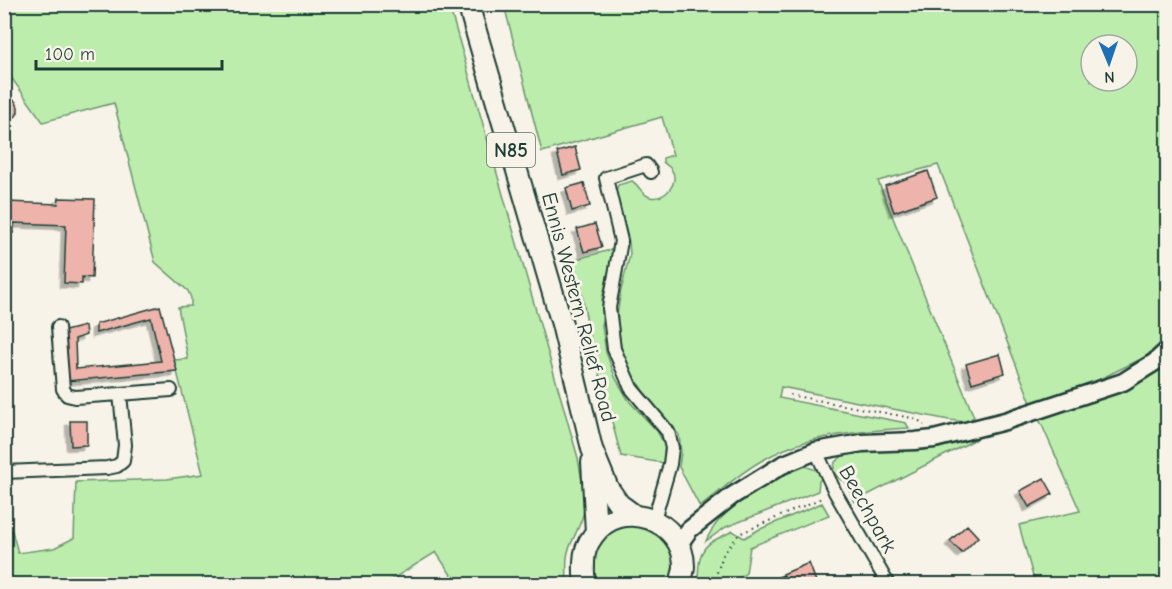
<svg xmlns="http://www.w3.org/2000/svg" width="1172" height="589" viewBox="0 0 1172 589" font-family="'Comic Neue',sans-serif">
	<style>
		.green { fill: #bcedad; stroke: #6e9570; stroke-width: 1.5; fill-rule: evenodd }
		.building { fill: #eeb3aa; stroke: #1f3d34; stroke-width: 1.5; filter: url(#shadow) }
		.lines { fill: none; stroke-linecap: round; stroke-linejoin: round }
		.street-casing { stroke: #1f3d34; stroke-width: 16 }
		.secondary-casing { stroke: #1f3d34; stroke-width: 21 }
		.primary-casing { stroke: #1f3d34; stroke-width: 24 }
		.path { stroke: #1f3d34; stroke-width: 2; stroke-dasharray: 1.5 4.5; stroke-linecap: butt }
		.street { stroke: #f7f3e8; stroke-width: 12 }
		.secondary { stroke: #f7f3e8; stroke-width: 16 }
		.primary { stroke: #f7f3e8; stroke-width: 20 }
		.labels { text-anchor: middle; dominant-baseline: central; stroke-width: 6; stroke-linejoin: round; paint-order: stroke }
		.shield { fill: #f7f3e8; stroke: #60746a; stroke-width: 1.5 }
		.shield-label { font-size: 20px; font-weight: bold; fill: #1f3d34 }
		.street-label { font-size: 21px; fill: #1f3d34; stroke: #f7f3e8 }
	</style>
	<defs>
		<filter id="shadow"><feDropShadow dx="-4.5" dy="4.5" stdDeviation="0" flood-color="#0004"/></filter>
	</defs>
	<rect width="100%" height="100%" fill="#f7f3e8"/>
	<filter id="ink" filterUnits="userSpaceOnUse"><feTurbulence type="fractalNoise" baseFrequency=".0167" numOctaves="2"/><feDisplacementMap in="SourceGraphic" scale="12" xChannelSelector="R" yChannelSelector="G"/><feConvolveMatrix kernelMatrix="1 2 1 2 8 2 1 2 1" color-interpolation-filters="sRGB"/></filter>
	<g filter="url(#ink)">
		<path class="green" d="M5,4l444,1 129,453c2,14 8,37 6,51 -1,14 -12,29 -16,43 -3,11 0,22 -2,32h-109l-21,-32 -47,29 1,3h-385v-52l7,-1 6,22 36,-5 20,-10 2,-56 91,-3 36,-5 -29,-114 14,-1 -10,-52 13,-1v-8l-3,-7 -33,-29 -41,-159 -71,19 -38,-53z
			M504,5h663v332l-22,20 -47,23 -67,23 -93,-238 -60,16 96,236 -8,5 -17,-2 -168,-33 -2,11 127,25 3,5c-34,2 -71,5 -104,14 -14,4 -30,11 -42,18 -23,12 -42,31 -63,47l-21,-40 2,-15 -2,-17 -36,-44 -12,-19 -10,-25 -4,-31 4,-26 9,-36 -1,-12 -13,-51 2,-6 14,-4c7,4 10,14 18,16 15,4 31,-15 21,-28 -2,-3 -6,-5 -8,-7v-4l10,-3 -11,-38 -120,35zM1091,45h36v36h-36z
			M614,249l-12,50v27l4,26 9,25 14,24 28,30 8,15 -2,17 -42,-7 -27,-103 -7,-30 -7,-40 -7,-23z
			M1167,358v226h-132l-16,-59 61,-14 -39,-88 -4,-6z
			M982,436l-128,66 -9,-21 -4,-1 -8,-8 2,-10 9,-7 18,-3 77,-4z
			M802,465l17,6 3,7 -3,3 -1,10 -92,36 -20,14c15,-36 63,-59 96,-76z
			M822,503l7,12 -79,32 -4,26 -16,11h-34c3,-6 2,-13 3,-20 2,-21 16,-24 34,-33l11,7 14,-8z
			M642,521l25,15 10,29 -5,19h-80l-2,-29 18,-27z"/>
		<path class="building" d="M4,99h8l4,3 2,5v5l-2,4 -4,3h-8z
			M575,147l6,23 -18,5 -6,-23z
			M928,171l9,26 -43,15 -9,-26z
			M584,183l6,23 -18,5 -6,-23z
			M59,198l36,1 -3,79 -10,-1v7l-18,-1 2,-58 -52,-2v10h-6v-3h-4v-7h2v-4l-2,-1v-8h3v-8l51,2z
			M595,224l7,23 -18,5 -7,-23z
			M160,306l17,65 -110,10 -2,-50 20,-5 1,9 -11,4 1,30 85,-8 -10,-43 -55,15v-9z
			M1000,354l5,19 -33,10 -6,-19z
			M70,421h17v24l-16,1z
			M1044,478l9,16 -24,13 -9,-16z
			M967,525l11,12 -16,16 -12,-12z
			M809,563l8,21h-29l-5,-10z
			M783,575l3,9h-15l-2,-3z"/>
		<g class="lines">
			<g class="street-casing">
				<path id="street" d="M651,172l-5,-7 -40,13 15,63 -12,67 5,41 17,39 37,44 4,16 -2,16 -16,56
					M58,327l5,62 4,6 8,2 45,-3
					M816,451l19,41 53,92
					M4,472l103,-4 10,-2 6,-5 2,-16 -5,-51 51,-4"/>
			</g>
			<g class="secondary-casing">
				<path id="secondary" d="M679,544l10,-14 43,-34 50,-31 34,-14 46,-8 53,-2 19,-2 71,-18 118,-39 32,-20 13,-12"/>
			</g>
			<g class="primary-casing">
				<path id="primary" d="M468,4l94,320 30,125 16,39 11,16 15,11
					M592,462l4,70
					M586,584c-3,-7 -2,-14 -2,-22 0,-11 3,-18 9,-26 27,-40 91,-16 91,30 0,6 -3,13 -4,18"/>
			</g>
			<path class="path" d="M790,395l127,24 7,6
				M713,584l10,-29 16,-21 85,-37"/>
			<use href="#street" class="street"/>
			<use href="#secondary" class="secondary"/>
			<use href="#primary" class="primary"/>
		</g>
	</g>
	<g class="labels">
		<rect class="shield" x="487" y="133" width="48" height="34" rx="4.5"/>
		<g class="shield-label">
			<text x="511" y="150">N85</text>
		</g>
		<g class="street-label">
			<text transform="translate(579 307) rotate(75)">Ennis Western Relief Road</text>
			<text transform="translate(868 509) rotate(61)">Beechpark</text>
		</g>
	</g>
	<rect width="1172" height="589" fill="none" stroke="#f7f3e8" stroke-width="24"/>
	<rect x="12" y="12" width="1148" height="565" fill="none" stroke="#1f3d34" stroke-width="2" filter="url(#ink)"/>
	<g transform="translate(1109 63) rotate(178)"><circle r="28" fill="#f7f3e8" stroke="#a1aaa0" stroke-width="1.5"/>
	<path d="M0-4.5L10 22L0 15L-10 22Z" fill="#1f6fb2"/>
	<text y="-9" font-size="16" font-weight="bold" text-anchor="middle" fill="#1f3d34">N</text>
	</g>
	<path d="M36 60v9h186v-9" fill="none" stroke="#1f3d34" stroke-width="3"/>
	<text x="45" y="60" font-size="18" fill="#1f3d34" stroke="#f7f3e8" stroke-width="4.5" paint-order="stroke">100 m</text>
</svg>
